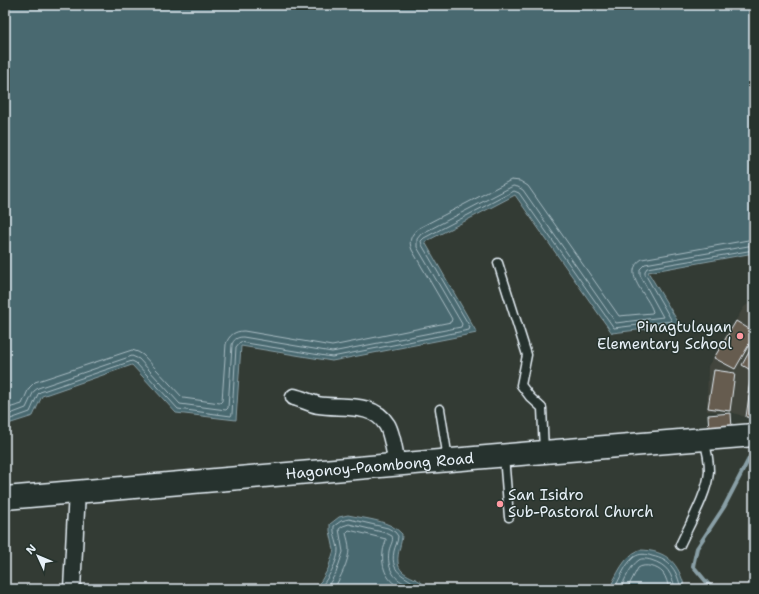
<svg xmlns="http://www.w3.org/2000/svg" width="759" height="594" viewBox="0 0 759 594" font-family="'Shantell Sans',sans-serif">
	<style>
		.built { fill: #42453c }
		.water { fill: #496970; stroke: #899fa6 }
		.lines { fill: none; stroke-linecap: round; stroke-linejoin: round }
		.shore { stroke: #a8bbc2; stroke-width: 1 }
		.stream { stroke: #899fa6; stroke-width: 4 }
		.building { fill: #665c50; stroke: #e8f1f8 }
		.lane-casing { stroke: #e8f1f8; stroke-width: 11 }
		.street-casing { stroke: #e8f1f8; stroke-width: 19 }
		.secondary-casing { stroke: #e8f1f8; stroke-width: 25 }
		.lane { stroke: #26332d; stroke-width: 8 }
		.street { stroke: #26332d; stroke-width: 16 }
		.secondary { stroke: #26332d; stroke-width: 22 }
		.poi-dot { fill: #ff9aa2; stroke: #26332d; stroke-width: 1.5 }
		.labels { text-anchor: middle; dominant-baseline: central; stroke-width: 3; stroke-linejoin: round; paint-order: stroke }
		.poi-label { font-size: 15px; fill: #e8f1f8; stroke: #26332d; text-anchor: end }
		.street-label { font-size: 15px; fill: #e8f1f8; stroke: #26332d }
	</style>
	<rect width="100%" height="100%" fill="#333b34"/>
	<filter id="ink" filterUnits="userSpaceOnUse"><feTurbulence type="fractalNoise" baseFrequency=".025" numOctaves="2"/><feDisplacementMap in="SourceGraphic" scale="8" xChannelSelector="R" yChannelSelector="G"/><feConvolveMatrix kernelMatrix="1 2 1 2 8 2 1 2 1" color-interpolation-filters="sRGB"/></filter>
	<g filter="url(#ink)">
		<path class="built" d="M754,300v120l-23,-8 -24,-1 1,-45 36,-59z"/>
		<path class="water" d="M5,5h749v248l-106,19 32,53 -68,8 -97,-138 -90,47 52,91 -145,28 -91,-15 -5,74 -60,-7 -44,-48 -90,31 -9,20 -28,9z
			M348,515c18,4 42,5 54,19 0,10 -5,18 -4,28 1,16 23,14 29,27h-114l8,-8 7,-12 6,-19 -4,-19v-7l9,-7z
			M639,550c28,0 40,13 46,39h-76c8,-14 14,-32 30,-39z"/>
		<g class="lines">
			<path class="shore" d="M5,409l17,-5 7,-16 6,-6 97,-32 6,2 5,3 40,43 37,5 2,-2 4,-57c3,-9 9,-13 18,-13l88,15 119,-24 1,-3 -40,-69c-4,-9 -1,-16 7,-22l92,-48 9,1 8,5 91,130 33,-3 1,-1c-4,-16 -33,-39 -11,-53l112,-20
				M5,416l21,-8 8,-17 4,-3 94,-32 7,3 41,45 46,6 2,-2 4,-63c1,-5 5,-8 11,-8l89,15 129,-25 1,-3 -45,-77v-8l4,-5 92,-48 5,1 5,3 93,133 47,-6 -23,-42v-6l5,-5 109,-19
				M5,421l25,-9 8,-18 2,-2 92,-31 4,2 42,46 53,7 1,-2 4,-67 4,-5 92,15 137,-27 1,-3 -48,-82 -1,-4 3,-3 90,-47 5,2 95,135 58,-7 -27,-47v-3l2,-3 107,-18
				M319,589c8,-8 20,-29 19,-40 -1,-8 -5,-15 -4,-23l7,-5 8,-2 39,9 7,4 3,4c0,6 -3,10 -4,15 -5,25 15,25 28,38
				M326,589l10,-16 7,-21 -4,-23 4,-3 6,-2 37,9 6,3c2,5 -2,9 -3,15 -2,13 2,26 15,32 3,2 8,3 11,6
				M334,589c6,-11 15,-28 15,-40 0,-6 -2,-11 -3,-16l3,-3 37,9c0,5 -3,8 -3,13 -2,17 4,29 19,37
				M614,589c6,-10 11,-25 20,-32 6,-4 12,-3 18,-1 19,4 25,15 29,33
				M620,589c5,-9 10,-23 19,-29 3,-2 8,-1 12,0 16,5 21,13 24,29
				M627,589l11,-21c7,-5 20,-1 25,5 3,4 5,11 6,16"/>
			<path class="stream" d="M716,589l-7,-4 -16,-19 4,-18 27,-41 30,-58"/>
		</g>
		<path class="building" d="M736,321l18,11v4l-19,33 -21,-11z
			M754,343v29l-12,-7z
			M714,370l21,3 -5,38 -22,-3z
			M751,377h3v17l-6,-1z
			M749,396l5,1v21l-8,-1z
			M731,413l1,15 -23,2 -1,-15z"/>
		<g class="lines">
			<g class="lane-casing">
				<path id="lane" d="M498,263l29,92 -6,30 9,12 12,11 2,43
					M440,409l8,50
					M504,456l5,61
					M680,545c9,-20 28,-52 29,-74 0,-10 -2,-21 -5,-30"/>
			</g>
			<g class="street-casing">
				<path id="street" d="M294,397c8,2 16,6 24,8 22,4 55,-4 69,20 5,8 8,29 10,40
					M72,589l5,-98"/>
			</g>
			<g class="secondary-casing">
				<g id="secondary">
					<path id="s1" d="M5,498l539,-46 210,-17"/>
				</g>
			</g>
			<use href="#lane" class="lane"/>
			<use href="#street" class="street"/>
			<use href="#secondary" class="secondary"/>
		</g>
	</g>
	<g class="poi-dot">
		<circle cx="740" cy="336" r="4"/>
		<circle cx="500" cy="504" r="4"/>
	</g>
	<g class="labels">
		<g class="poi-label">
			<text x="732" y="327">Pinagtulayan<tspan x="732" dy="17">Elementary School</tspan></text>
			<text x="508" y="495" text-anchor="start">San Isidro<tspan x="508" dy="17">Sub-Pastoral Church</tspan></text>
		</g>
		<g class="street-label">
			<text stroke="none"><textPath href="#s1" startOffset="376">Hagonoy-Paombong Road</textPath></text>
		</g>
	</g>
	<rect width="759" height="594" fill="none" stroke="#26332d" stroke-width="20"/>
	<rect x="10" y="10" width="739" height="574" fill="none" stroke="#e8f1f8" stroke-width="1.5" filter="url(#ink)"/>
	<g transform="translate(38 556) rotate(314)" stroke="#26332d" stroke-width="3" paint-order="stroke">
	<path d="M0-3L7 15L0 10L-7 15Z" fill="#e8f1f8"/>
	<text y="-6" font-size="11" font-weight="bold" text-anchor="middle" fill="#e8f1f8">N</text>
	</g>
</svg>
